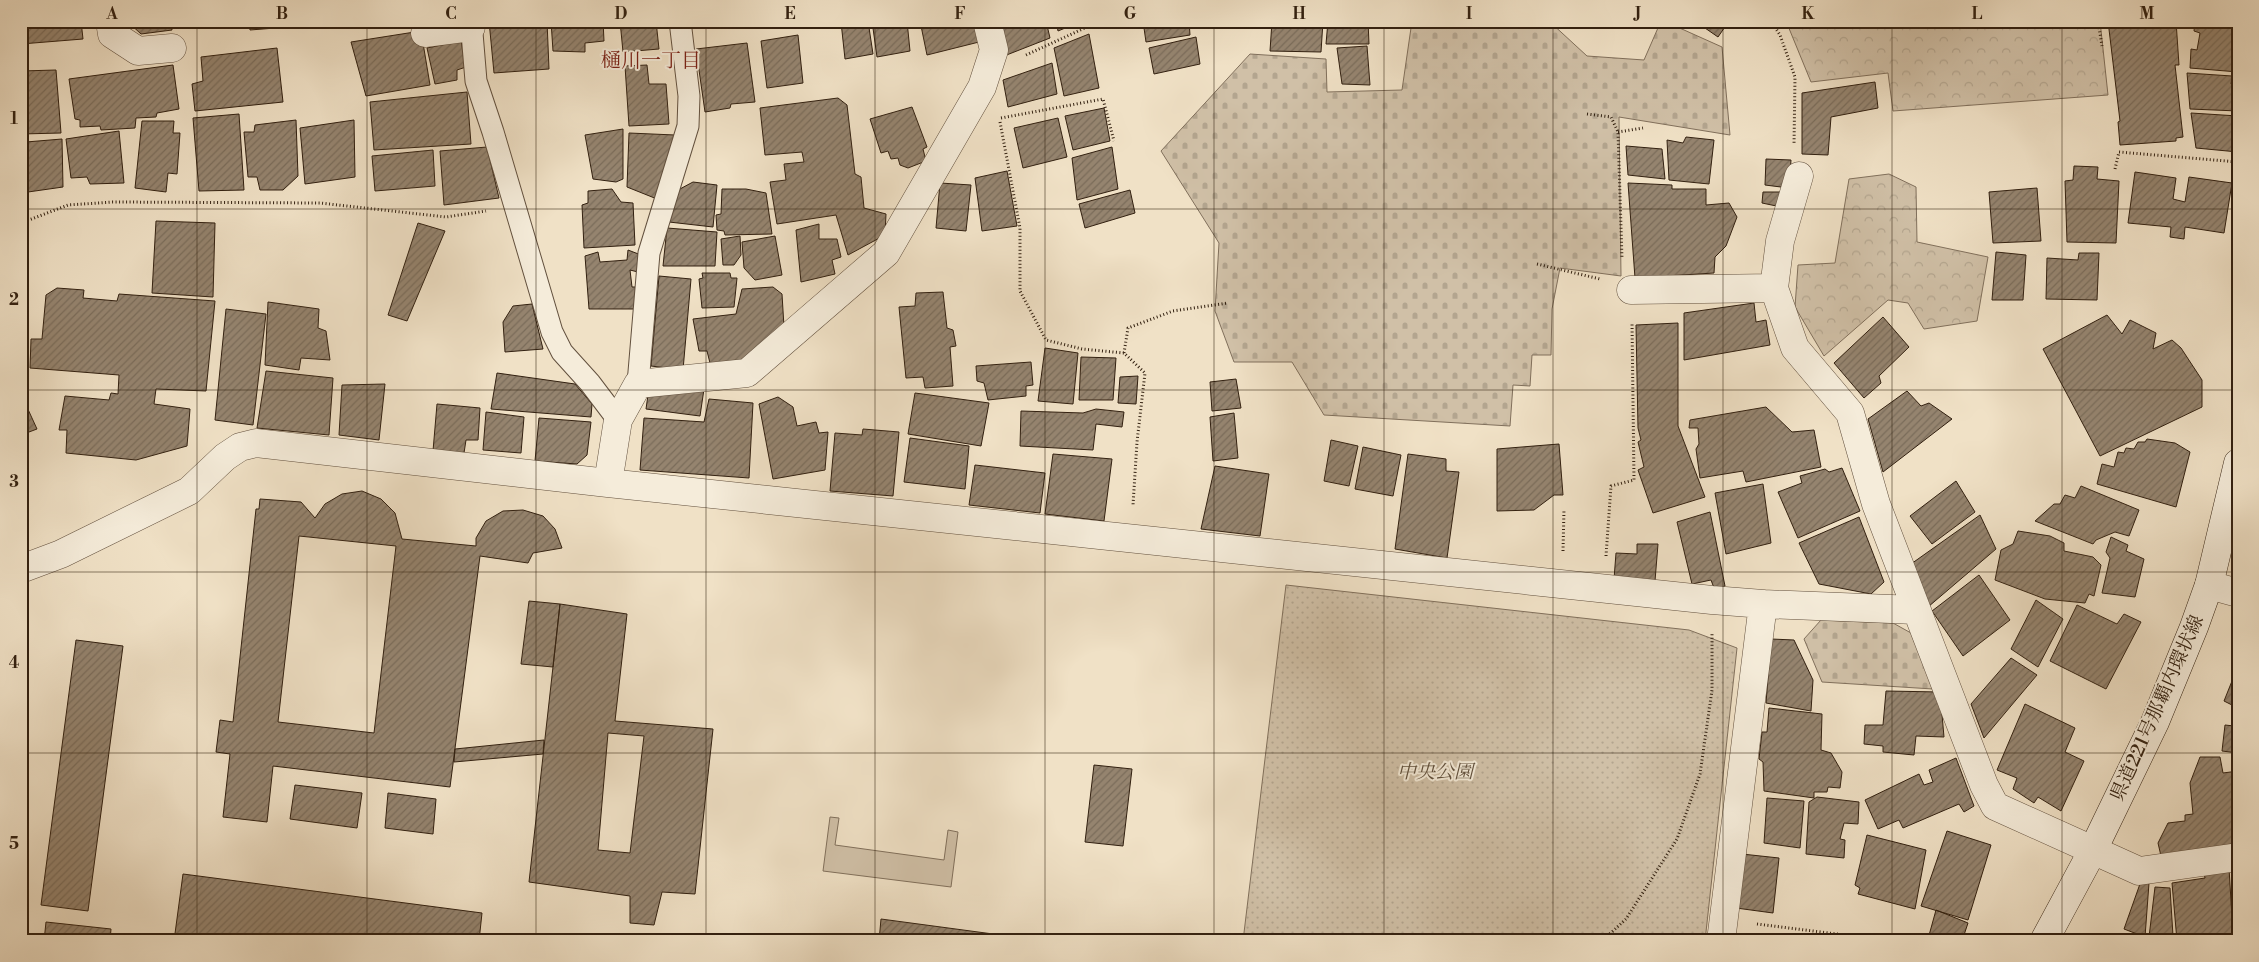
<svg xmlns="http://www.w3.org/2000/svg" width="2259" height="962" viewBox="0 0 2259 962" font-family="'Libre Bodoni','Noto Serif JP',serif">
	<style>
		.grass { fill: #d0c0a7; stroke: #81705c }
		.forest { fill: url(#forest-crowns); stroke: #81705c }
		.cemetery { fill: url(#cemetery-stones); stroke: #81705c }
		.park { fill: url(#park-dots); stroke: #81705c }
		.building { fill: url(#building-hatch); stroke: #322010; fill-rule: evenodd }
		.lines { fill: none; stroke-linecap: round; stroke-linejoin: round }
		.service-casing { stroke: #62503e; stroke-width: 23 }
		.minor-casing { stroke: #62503e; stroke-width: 29 }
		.secondary-casing { stroke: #322010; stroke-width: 29 }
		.path { stroke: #322010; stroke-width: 3; stroke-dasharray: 1 2.5; stroke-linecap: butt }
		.service { stroke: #f5ecda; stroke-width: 21 }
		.minor { stroke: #f5ecda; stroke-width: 28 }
		.secondary { stroke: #f5ecda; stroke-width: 28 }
		.grid { fill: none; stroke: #322010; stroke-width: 1; stroke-opacity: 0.55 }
		.labels { text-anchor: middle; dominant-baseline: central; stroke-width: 4; stroke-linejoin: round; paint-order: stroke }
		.street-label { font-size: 19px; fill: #322010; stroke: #f5ecda }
		.park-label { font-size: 19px; font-style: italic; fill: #61503d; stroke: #f5ecda }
		.neighbourhood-label { font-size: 20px; fill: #7a1f14; stroke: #f5ecda }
		.neatline { fill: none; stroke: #322010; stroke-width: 2 }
		.grid-label { font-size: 16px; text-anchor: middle; font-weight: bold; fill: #322010 }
	</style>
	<defs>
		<pattern id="forest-crowns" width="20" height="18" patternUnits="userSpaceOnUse" patternTransform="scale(1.25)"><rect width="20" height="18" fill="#d0c0a7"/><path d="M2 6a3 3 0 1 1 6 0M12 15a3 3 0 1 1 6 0" fill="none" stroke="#b3a58f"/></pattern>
		<pattern id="cemetery-stones" width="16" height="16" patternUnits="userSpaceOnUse" patternTransform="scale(1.25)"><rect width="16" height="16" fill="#d0c0a7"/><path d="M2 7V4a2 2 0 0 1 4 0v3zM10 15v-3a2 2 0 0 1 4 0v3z" fill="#b3a58f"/></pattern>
		<pattern id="park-dots" width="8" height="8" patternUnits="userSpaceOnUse" patternTransform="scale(1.25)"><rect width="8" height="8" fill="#d0c0a7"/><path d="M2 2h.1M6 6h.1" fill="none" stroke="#b3a58f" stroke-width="1.8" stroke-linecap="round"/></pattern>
		<pattern id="building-hatch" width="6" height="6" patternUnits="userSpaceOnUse" patternTransform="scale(1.25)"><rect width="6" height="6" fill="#95846f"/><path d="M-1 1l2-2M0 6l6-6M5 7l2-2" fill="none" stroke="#7a6c5a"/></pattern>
	</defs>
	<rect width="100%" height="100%" fill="#f0e1c6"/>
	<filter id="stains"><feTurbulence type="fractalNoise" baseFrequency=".004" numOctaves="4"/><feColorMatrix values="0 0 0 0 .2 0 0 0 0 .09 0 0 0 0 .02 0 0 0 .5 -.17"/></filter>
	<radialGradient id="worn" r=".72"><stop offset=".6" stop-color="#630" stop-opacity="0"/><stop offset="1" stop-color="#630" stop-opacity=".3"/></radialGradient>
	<path class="grass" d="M830,817l9,1 -4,27 109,15 4,-30 10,2 -7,55 -128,-16z"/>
	<path class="forest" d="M1786,21h314l8,74 -215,16 -5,-38 -77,9z
		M1889,174l27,13 1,55 71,15 -11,64 -53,8 -16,-26 -20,-3 -64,56 -29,-49 3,-42 37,-2 14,-84z"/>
	<path class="cemetery" d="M1412,21h137l38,35 57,4 17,-39h3l58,26 8,88 -111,-18 2,159 -61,-8 -8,41 -1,46h-19l-2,31 -17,-1 -3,41 -186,-11 -32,-53h-58l-19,-51 4,-68 -58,-92 89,-97 76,5 1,33 75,-2z
		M1821,620l72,3 18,10 22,56 -111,-7 -18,-43z"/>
	<path class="park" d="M1286,585l403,45 48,18 -32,293h-462z"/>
	<path class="building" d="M21,21h60l2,18 -62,5z
		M127,21h44l1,9 -31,4z
		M249,21h52v5l-51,4z
		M489,21h58l2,48 -55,4z
		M551,21h52l1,20 -19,2v9l-32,-1z
		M620,21h36l3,28 -36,3z
		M868,21l5,33 -28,5 -4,-37z
		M872,21h35l3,30 -33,6z
		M920,21h59l4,20 -56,14z
		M997,21h49l4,17 -46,18z
		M1056,21h26l-24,10z
		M1143,21h46l1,14 -44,7z
		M1215,21h51l-1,6z
		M1272,21h51l-2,31 -51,-1z
		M1328,21h40l1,23h-43z
		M1708,21h21l-11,16 -13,-9z
		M2108,21h68l3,44h-4l8,72 -7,1v3l-56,4 -2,-23 2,-1z
		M2195,21h43v51l-48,-4 1,-19 6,1 3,-17 -6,-2z
		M421,31l9,54 -64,11 -15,-54z
		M1089,34l10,54 -35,8 -10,-48z
		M798,35l5,48 -36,5 -6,-47z
		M1196,37l4,27 -46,10 -5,-26z
		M461,41l5,26 -9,3v10l-22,4 -8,-36z
		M747,43l8,59 -24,2 -1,4 -25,4 -9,-63z
		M1367,46l3,39 -28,-1 -5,-36z
		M277,48l6,54 -88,9 -3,-27 11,-3 -2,-24z
		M1052,63l5,31 -49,13 -5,-27z
		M173,65l6,44 -22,4 -1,4 -20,1 -1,10 -34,2 -1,-4 -20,1v-7l-5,-1 -6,-40z
		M647,65l2,19h17l3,40 -40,2 -4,-60z
		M56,70l5,63 -40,1v-63z
		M2187,73l45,3 -1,8 7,1v26l-48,-2z
		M1875,82l3,26 -47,9 -3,38 -26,-1v-61z
		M467,92l4,52 -97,6 -4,-48z
		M838,98l9,7 8,69 6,3 3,31 22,6 -1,21 -37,20 -12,-40 -59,9 -7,-42 16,-2 -2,-16 20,-2 -2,-10 -37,3 -5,-47z
		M912,107l15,40 -4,2 3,12 -18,7 -8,-3 -2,-7 -7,1 -3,-8 -7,2 -11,-34z
		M1104,108l6,33 -37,9 -8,-34z
		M2191,113l47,3v36l-42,-4z
		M239,114l5,76 -45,1 -6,-73z
		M1058,118l9,39 -44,11 -9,-40z
		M296,120l2,56 -15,14h-23l-3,-13h-9l-4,-45h10l1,-7z
		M354,120l1,57 -50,7 -5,-56z
		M142,121h32l-1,12h7l-3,41 -9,-1 -2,19 -31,-4z
		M623,129v50l-7,3 -23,-3 -8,-44z
		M119,131l5,52 -34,1 -3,-7 -16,1 -5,-39z
		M629,133l46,2 -18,64 -30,-12z
		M1686,137l28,3 -5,44 -40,-4 -2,-40 16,3z
		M62,139l1,48 -42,6v-41l4,-1 1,-9z
		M1626,146l36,3 3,30 -37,-4z
		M487,147l12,51 -55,7 -4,-54z
		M1112,147l6,42 -41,11 -5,-42z
		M433,150l2,36 -60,5 -3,-35z
		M1766,159l25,1 -2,28 -24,-3z
		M2074,166l24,1 -1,12 22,2 -3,62 -49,-1 -2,-61 8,-1z
		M1007,171l10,55 -35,5 -7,-53z
		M2135,172l41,6 -3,21 12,3 4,-25 43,6 -8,50 -39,-6 -1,12 -14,-2 1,-10 -43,-4z
		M693,182l24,3 -4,42 -44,-5 9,-32z
		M940,183l31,2 -5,46 -30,-3z
		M1628,183l44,2v4h34v16l23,-2 8,14 -11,29 -11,11 -1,16 -79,5z
		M2037,188l4,53 -48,2 -4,-51z
		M612,189l9,13 12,1 2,42 -51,3 -2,-43 6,-2v-12z
		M722,189h24l20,4 6,41 -47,1 -1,-4 -7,-1 -1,-15 5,-1z
		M1130,190l5,23 -50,15 -6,-24z
		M1763,192h26l-3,16 -24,-5z
		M156,221l59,2 -2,74 -61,-4z
		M418,223l27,8 -38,90 -19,-6z
		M819,224v15h18l4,18 -9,3 3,14 -34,8 -5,-52z
		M667,228l50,4 -2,34h-52z
		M740,236l1,19 -7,10h-11l-2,-26z
		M775,236l7,39 -27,5 -11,-12 -2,-26z
		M628,250l13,5 -3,17 -8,-2 2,17h6l-3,22h-46l-4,-53 13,-4 2,10 27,-2z
		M1996,252l30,3 -3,45h-31z
		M2079,253h20l-2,47 -51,-1 1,-41 31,2z
		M702,273h28l1,5h6l-3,29 -32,1 -3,-29 4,-1z
		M659,276l32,3 -8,91 -32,-4z
		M773,287l9,7 2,33 -40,36 -33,4 -4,-16h-8l-6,-32 43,-5 6,-25z
		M57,288l27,2 -1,8 34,3 2,-7 96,7 -9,90 -50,-2 -2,15 36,5 -3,37 -51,14 -70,-7 1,-23h-8l6,-34 44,4 2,-7 7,1 1,-19 -89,-7 1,-29h11l4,-44z
		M943,292l4,36 6,2 3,16 -6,1 3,39 -28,2 -2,-11 -17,1 -7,-71 16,-1 1,-13z
		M268,302l51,7 -1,19 8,3 4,29 -29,-2 -2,12 -34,-5z
		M1754,303l2,19 10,-2 4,25 -86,15v-47z
		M532,304l11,45 -38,3 -2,-30 10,-16z
		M226,309l40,5 -13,111 -38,-5z
		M2107,315l15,19 8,-14 26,13 -3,16 19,-9 9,8 21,32v27l-102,49 -57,-107z
		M1883,317l26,30 -30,29 2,7 -17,15 -30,-35z
		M1678,323v103l27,71 -52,16 -15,-43 6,-3 -6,-25 3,-2 -3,-12 -2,-103z
		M1045,348l33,5 -5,51 -35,-3z
		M1081,357l35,1 -3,42h-34z
		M1031,362l2,23 -7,1v10l-38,4 -4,-17 -7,-2 -1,-15z
		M266,371l67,7 -4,57 -72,-7z
		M497,373l78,11 17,20 -1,13 -100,-8z
		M1138,376l-2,28 -18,-1 2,-26z
		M1236,379l5,29 -29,3 -2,-29z
		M385,384l-6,56 -40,-5 3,-50z
		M704,389l-4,27 -54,-7 2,-14z
		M1907,391l14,15 8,-3 23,16 -69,53 -15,-53z
		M915,393l74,10 -8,43 -73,-12z
		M21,394l16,35 -16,6z
		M778,397l15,10 4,19 19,-4 3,11 9,-1 -3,38 -52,9 -14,-75z
		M709,399l44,4 -4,75 -109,-8 4,-52 60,4z
		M437,404l43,4 -2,32h-12l-2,13 -31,-2z
		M1766,407l26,25 22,-2 7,37 -75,15 -3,-11 -43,7 -4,-29 3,-5 -1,-16h-9l1,-8z
		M1096,409l28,3 -2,15 -26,-3 -3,26 -73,-4 1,-35 62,2z
		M486,412l38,5 -3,36 -38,-3z
		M1234,413l4,45 -25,3 -3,-44z
		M539,418l52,4 -4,33 -10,9 -42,-3z
		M863,429l36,3 -6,64 -63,-5 5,-58 27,2z
		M910,438l59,8 -4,43 -61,-7z
		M2147,439l28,4 15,9 -14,55 -79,-23 5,-20 12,3 4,-15 6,1 2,-5 8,1 4,-7h7z
		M1331,440l27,6 -9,40 -25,-5z
		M1559,444l4,51h-9l-20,15 -37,1v-62z
		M1363,447l38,8 -8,41 -38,-7z
		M1053,454l59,5 -8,62 -59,-7z
		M1408,454l38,5v12l13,1 -12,86 -52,-9z
		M975,465l70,8 -5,40 -71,-8z
		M1215,466l54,8 -9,62 -59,-7z
		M1842,468l18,43 -62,27 -20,-46 24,-9 -2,-7 25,-7 4,3z
		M1956,481l19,31 -43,32 -22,-28z
		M1763,484l8,59 -45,11 -11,-61z
		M2081,486l58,24 -10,26 -14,-4 -19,8 -3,4 -58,-23 19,-17h6l5,-9 10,3z
		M362,491l19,8 14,14 7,26 74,7v-8l10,-17 17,-10 20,-1 20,6 12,13 7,19 -29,5 -5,10 -48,-7 -30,231 -177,-21 -6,56 -44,-5 7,-63 -14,-2 4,-32 13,2 23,-213h3l1,-10 41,3 14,16 10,-14 17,-10zM299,536l97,10 -22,187 -96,-11z
		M1710,512l15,74 -7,3 -4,-1 -3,-8 -19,4 -15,-62z
		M1980,515l16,34 -68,58 -17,-43z
		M1859,517l25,65 -13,12 -52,-10 -20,-41z
		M2018,531l32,5 14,7v8l29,6 8,8 -7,31 -5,-2 -4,9 -40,-4 -50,-19 6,-30 12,-6z
		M2111,537l17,8 -2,6 18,8 -9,38 -33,-4 8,-35 -4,-6z
		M1637,544h21l-3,37 -41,-2 2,-26 21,1z
		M1979,575l31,45 -47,36 -31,-45z
		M2036,600l27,19 -25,48 -27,-18z
		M529,601l31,3 -7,63 -32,-3z
		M560,604l67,10 -12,107 98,8 -18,165 -33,-2 -8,33 -24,-2v-27l-101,-14zM608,733l36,3 -14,117 -32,-3z
		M2077,605l40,19 7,-10 17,8 -35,67 -56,-28z
		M1771,639l23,1 19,40 -2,31 -45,-8z
		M76,640l47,6 -35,265 -47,-6z
		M2011,658l26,17 -53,63 -13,-34z
		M2238,666v42l-14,-7z
		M1886,691l54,1 4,45 -28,-1 -2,19 -31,-3v-6l-19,-2 1,-19h18z
		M2025,704l50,24 -10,24 19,9 -23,50 -23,-14 -4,6 -21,-14 4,-11 -20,-8z
		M1769,708l53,6 -1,36 10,3 11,19 -2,16 -12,-1 -1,5h-13v6l-50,-7 -1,-29 -4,-3 3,-27h5z
		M2235,720h3v33l-16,-2 3,-26 9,1z
		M544,740l-1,14 -89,8 1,-13z
		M2200,757h20l3,16 15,-2v75l-77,10 -3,-13 10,-20 17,-2v-6l8,-1 -3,-31z
		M1956,758l18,48 -10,6 -5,-8 -56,24 -4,-8 -21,9 -13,-29 54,-26 5,11 9,-3 -4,-12z
		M1094,765l38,4 -9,77 -38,-4z
		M295,785l67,8 -5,35 -67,-9z
		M388,793l48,6 -3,35 -48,-6z
		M1817,797l42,5 -1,22 -14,-1 -4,16 5,1 -1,18 -38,-4 3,-52z
		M1767,798l37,3 -4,47 -36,-5z
		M1947,831l44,14 -23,75 -47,-14z
		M1867,835l59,15 -11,59 -57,-15 2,-6 -5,-3z
		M1742,854l37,4 -6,55 -37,-5z
		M2229,868l4,66 -13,2 1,5h-44l-5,-58 33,-5 -1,-5z
		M183,874l299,39 -3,28h-305z
		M2141,881l8,2 -4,54 -21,-8z
		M2155,887l15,1 3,48 -24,1z
		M1936,910l32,13 -6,18 -34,-2z
		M881,919l127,17v5h-129z
		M46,922l65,7 -1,12h-66z
		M1732,934l37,3v4h-38z"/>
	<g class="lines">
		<g class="service-casing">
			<path id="service" d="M471,21l5,60 17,51 59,200 10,20 28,31 28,37
				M638,384l11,-131 39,-127 1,-30 -9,-75"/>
		</g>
		<g class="minor-casing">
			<path id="minor" d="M110,21l2,13 26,17 34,-3
				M425,33l46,-6
				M1799,176l-19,65 -6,47 21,60 55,65 26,91 108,281 11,21 144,65 99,-14
				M1631,290l143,-2
				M608,483l10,-63 20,-36 109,-11 139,-120 96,-166 12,-37 -7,-29
				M21,569l40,-15 128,-63 36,-34 15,-10 16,-4 352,40 1104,117 51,4 153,6
				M2209,585l29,8
				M1721,941l42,-337"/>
		</g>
		<g class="secondary-casing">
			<path id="secondary" d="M2044,941l49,-91 62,-128 39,-95 15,-42 29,-122"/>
		</g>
		<path class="path" d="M1771,21l9,14 15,42 -1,68
			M2098,21l4,25
			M1026,55l74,-34
			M1587,114l24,3 7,15 4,127
			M1001,118l102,-19 11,42
			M1000,122l20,106v63l26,49 36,9 42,4 21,20 -8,69 -4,63
			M1618,132l25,-4
			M2115,169l4,-17 119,10
			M21,223l47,-18 45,-3 207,1 126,14 40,-6
			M1537,264l63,15
			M1124,353l4,-25 45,-17 55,-8
			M1563,551l1,-42
			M1606,556l5,-70 23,-6 -2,-158
			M1757,924l136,17
			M1602,941l24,-22 51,-80 23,-65 12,-84v-57"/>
		<use href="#service" class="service"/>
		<use href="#minor" class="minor"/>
		<use href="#secondary" class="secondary"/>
	</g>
	<path class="grid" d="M197,21v920M367,21v920M536,21v920M706,21v920M875,21v920M1045,21v920M1214,21v920M1384,21v920M1553,21v920M1723,21v920M1892,21v920M2062,21v920M21,209h2217M21,390h2217M21,572h2217M21,753h2217"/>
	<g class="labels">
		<g class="street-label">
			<text transform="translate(2157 708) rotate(-66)">県道221号那覇内環状線</text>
		</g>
		<g class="park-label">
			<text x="1435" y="772">中央公園</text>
		</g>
		<g class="neighbourhood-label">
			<text x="651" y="61">樋川一丁目</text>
		</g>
	</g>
	<rect width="2259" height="962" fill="none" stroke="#f0e1c6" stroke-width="55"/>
	<rect x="28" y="28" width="2204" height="906" class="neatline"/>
	<g class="grid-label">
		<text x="112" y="19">A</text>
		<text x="282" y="19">B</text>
		<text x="451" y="19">C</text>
		<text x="621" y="19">D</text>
		<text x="790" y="19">E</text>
		<text x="960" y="19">F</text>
		<text x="1130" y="19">G</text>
		<text x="1299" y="19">H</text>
		<text x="1469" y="19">I</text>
		<text x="1638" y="19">J</text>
		<text x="1808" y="19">K</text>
		<text x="1977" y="19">L</text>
		<text x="2147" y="19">M</text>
		<text x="14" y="124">1</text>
		<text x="14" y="305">2</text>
		<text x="14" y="487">3</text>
		<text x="14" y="668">4</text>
		<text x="14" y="849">5</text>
	</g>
	<rect width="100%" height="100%" filter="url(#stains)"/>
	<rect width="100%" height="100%" fill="url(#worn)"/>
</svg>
